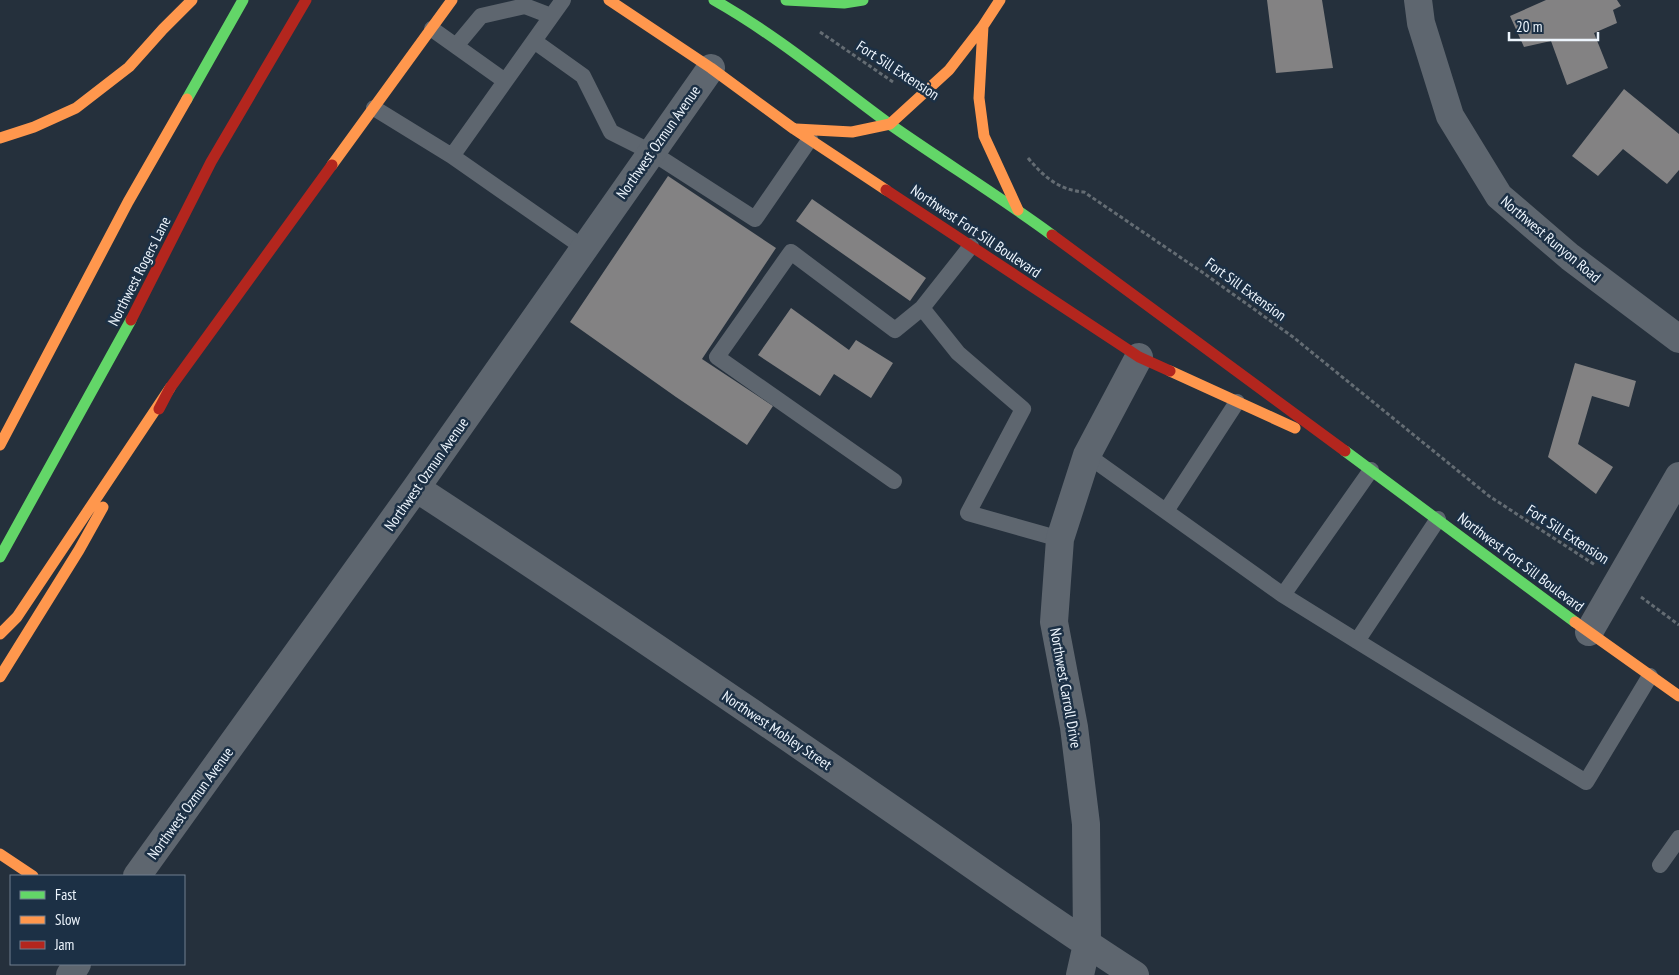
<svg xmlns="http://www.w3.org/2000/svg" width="1679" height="975" viewBox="0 0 1679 975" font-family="'PT Sans Narrow',sans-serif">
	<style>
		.building { fill: #838283 }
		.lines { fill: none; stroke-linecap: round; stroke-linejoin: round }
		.path { stroke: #646c73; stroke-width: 3; stroke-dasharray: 4 2.5; stroke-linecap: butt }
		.lane { stroke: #5e666f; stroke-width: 16 }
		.street { stroke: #5e666f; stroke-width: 28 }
		.fast { stroke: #63d668; stroke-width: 11 }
		.slow { stroke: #ff974d; stroke-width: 11 }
		.jam { stroke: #b3261e; stroke-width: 11 }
		.labels { text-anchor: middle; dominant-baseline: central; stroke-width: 5; stroke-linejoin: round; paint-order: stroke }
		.street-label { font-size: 15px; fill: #edf5fd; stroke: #1c3045 }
	</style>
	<rect width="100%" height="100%" fill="#25303c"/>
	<path class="building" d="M1267,0h55l11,68 -57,5z
		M1546,0h71l4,6 -8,4 4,13 -23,10 14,35 -41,17 -16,-44 -27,6 -14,-31z
		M1624,89l55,45v36l-12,14 -44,-35 -25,27 -26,-20z
		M668,176l108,72 -74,111 71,47 -26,39 -71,-48 -106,-75z
		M812,199l114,79 -16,23 -114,-80z
		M791,308l58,42 7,-10 37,23 -22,35 -37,-24 -14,22 -62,-41z
		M1575,363l61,18 -7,26 -37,-11 -14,48 35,23 -17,27 -48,-37z"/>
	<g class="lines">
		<path class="path" d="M820,32l73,50
			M1028,158c16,19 31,32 56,34l118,80 91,65 196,159 106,69
			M1641,597l38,28"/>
		<path class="lane" d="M432,29l73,52
			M534,41l49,35 28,56 40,20 104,67 55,-80
			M456,46l25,-30 44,-10 26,10
			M374,108l78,48 111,-156
			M452,156l132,92
			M971,246l-49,62 36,45 65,56 -55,104 92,26
			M1087,455l196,140 88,-125
			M894,481l-177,-124 74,-105 104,78 27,-22
			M1166,511l71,-109
			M1438,519l-81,122 229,141 64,-106
			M1283,595l74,46
			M1660,865l19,-27"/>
		<path class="street" d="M1418,0l3,23 29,93 49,80 71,61 109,82
			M416,488c155,101 308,205 460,310 86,59 171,121 259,177
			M1589,632l90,-156
			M137,876l279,-388 295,-420
			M70,975l7,-11
			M1080,975l7,-31 -1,-120 -12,-97 -20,-105 6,-83 27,-84 52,-98"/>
		<path class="fast" d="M714,0c62,35 117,81 174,123 54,38 111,73 164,112
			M786,0l58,3 19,-3
			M187,99l56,-99
			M1345,451l230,171
			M0,557l131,-237"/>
		<path class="slow" d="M609,0l102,68 83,61 92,61
			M1000,0l-17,26 -4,72 5,38 34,74
			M890,124l59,-54 34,-44
			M796,129l56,3 38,-8
			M0,138l34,-11 42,-19 53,-41 34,-38 29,-29
			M332,165l120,-165
			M1170,371l125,57
			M0,445l128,-243 59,-103
			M1575,622l104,74
			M0,634l17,-17 153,-229
			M0,677l79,-127 24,-43
			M0,854l33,22"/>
		<path class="jam" d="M886,190l253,167 31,14
			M1052,235l293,216
			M131,320l80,-158 95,-162
			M159,409l11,-21 162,-223"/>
	</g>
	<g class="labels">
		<g class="street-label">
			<text transform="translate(898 70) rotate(33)">Fort Sill Extension</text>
			<text transform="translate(658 142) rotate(-55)">Northwest Ozmun Avenue</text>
			<text transform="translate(976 231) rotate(34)">Northwest Fort Sill Boulevard</text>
			<text transform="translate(1551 239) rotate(40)">Northwest Runyon Road</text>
			<text transform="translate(139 271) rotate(-63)">Northwest Rogers Lane</text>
			<text transform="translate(1246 289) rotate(36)">Fort Sill Extension</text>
			<text transform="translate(426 474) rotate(-55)">Northwest Ozmun Avenue</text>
			<text transform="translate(1568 534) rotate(33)">Fort Sill Extension</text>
			<text transform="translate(1521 562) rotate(37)">Northwest Fort Sill Boulevard</text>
			<text transform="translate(1066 688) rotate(80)">Northwest Carroll Drive</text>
			<text transform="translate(777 730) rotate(34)">Northwest Mobley Street</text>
			<text transform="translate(190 803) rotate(-54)">Northwest Ozmun Avenue</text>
		</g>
	</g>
	<rect x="10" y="875" width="175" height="90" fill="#1c3045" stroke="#707f8f"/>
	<rect x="20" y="891" width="25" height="8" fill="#63d668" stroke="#707f8f"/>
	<text x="55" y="900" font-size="15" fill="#edf5fd">Fast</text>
	<rect x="20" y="916" width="25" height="8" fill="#ff974d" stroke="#707f8f"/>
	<text x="55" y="925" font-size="15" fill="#edf5fd">Slow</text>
	<rect x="20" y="941" width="25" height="8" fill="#b3261e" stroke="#707f8f"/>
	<text x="55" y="950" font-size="15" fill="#edf5fd">Jam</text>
	<path d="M1509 32v8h89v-8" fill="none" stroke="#edf5fd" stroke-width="2.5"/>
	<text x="1516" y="32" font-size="15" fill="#edf5fd" stroke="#1c3045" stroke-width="4" paint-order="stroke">20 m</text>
</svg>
